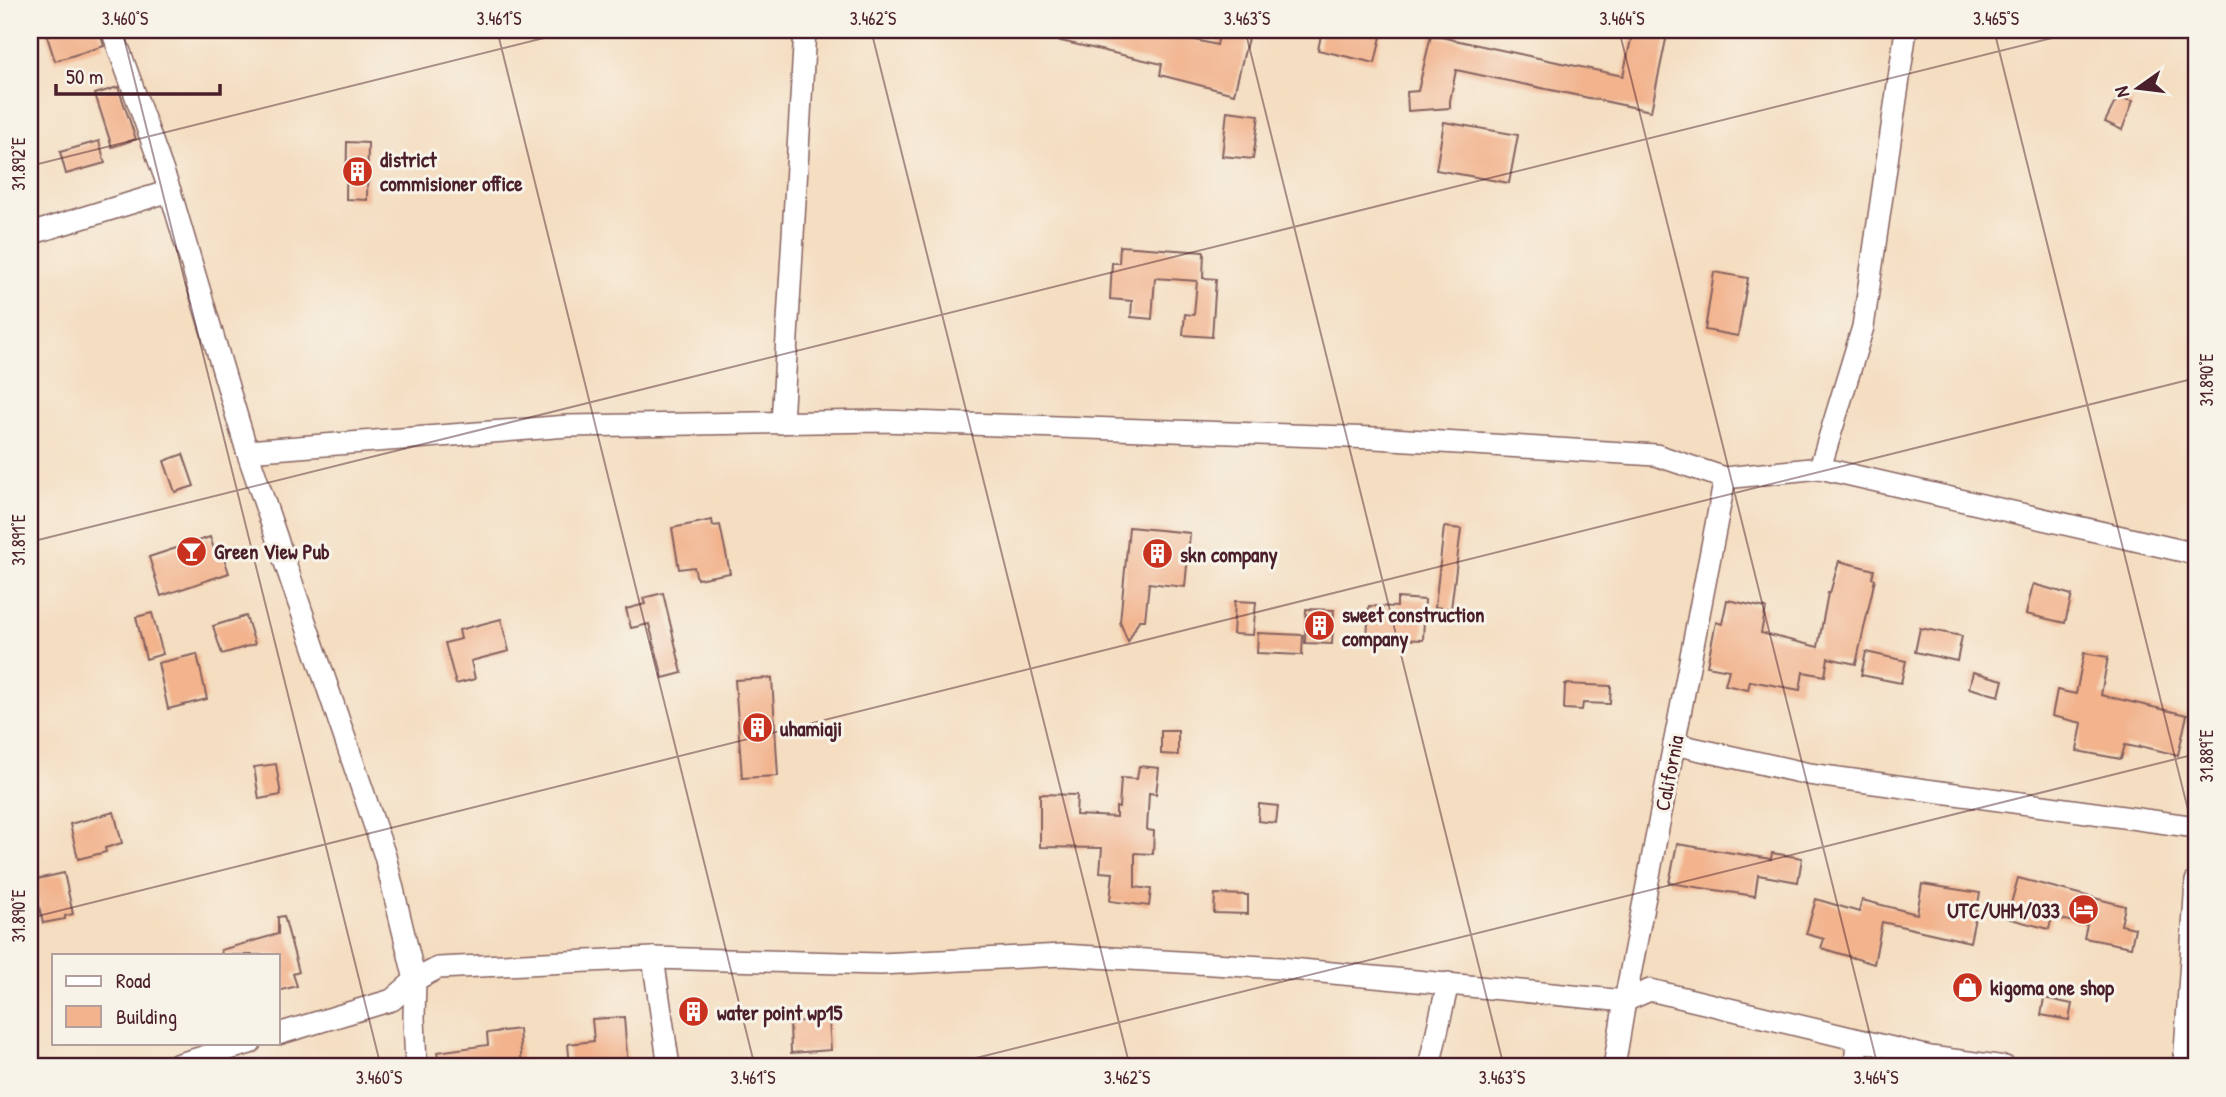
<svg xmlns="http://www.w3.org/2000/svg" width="2226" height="1097" viewBox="0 0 2226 1097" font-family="'Patrick Hand',sans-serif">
<rect width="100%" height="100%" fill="#f7f3e8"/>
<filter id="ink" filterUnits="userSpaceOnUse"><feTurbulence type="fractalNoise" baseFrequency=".0143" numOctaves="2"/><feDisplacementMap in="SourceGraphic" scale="14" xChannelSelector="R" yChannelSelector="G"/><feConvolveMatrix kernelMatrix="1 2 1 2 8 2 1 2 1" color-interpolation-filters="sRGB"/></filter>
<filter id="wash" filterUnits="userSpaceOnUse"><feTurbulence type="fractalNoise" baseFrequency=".00686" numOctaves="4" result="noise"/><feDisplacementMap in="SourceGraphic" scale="28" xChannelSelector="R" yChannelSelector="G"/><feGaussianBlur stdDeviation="1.57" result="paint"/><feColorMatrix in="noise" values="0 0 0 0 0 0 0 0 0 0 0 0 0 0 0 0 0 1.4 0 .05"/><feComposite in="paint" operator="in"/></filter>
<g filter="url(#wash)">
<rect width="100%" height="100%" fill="#f4ddc0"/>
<g id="blocks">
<!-- building -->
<g fill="#f2b38d">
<polygon points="45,30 99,30 104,46 55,61"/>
<polygon points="1043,30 1153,30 1217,45 1220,30 1250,30 1234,94 1160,75 1162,64 1043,37"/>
<polygon points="1322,30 1373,30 1382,32 1375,63 1318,50"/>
<polygon points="1633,30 1668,30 1651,111 1456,70 1450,101 1450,108 1408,111 1407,92 1418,91 1431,35 1623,76"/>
<polygon points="118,87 136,139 112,147 95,94"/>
<polygon points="2117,98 2133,101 2122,130 2105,122"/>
<polygon points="1227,111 1259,115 1253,159 1222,156"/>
<polygon points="1444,122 1518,135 1509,183 1436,170"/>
<polygon points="99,141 105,163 66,174 60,152"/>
<polygon points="347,142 368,143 367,200 346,199"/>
<polygon points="1120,246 1204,252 1203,278 1216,279 1212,337 1183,335 1185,314 1194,315 1197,281 1155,278 1152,319 1131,317 1132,301 1110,299 1112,263 1119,263"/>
<polygon points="1714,272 1748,278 1738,336 1705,330"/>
<polygon points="183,454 194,486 175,492 164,461"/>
<polygon points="712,520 713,526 720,525 730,573 697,579 694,567 679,569 672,528"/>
<polygon points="1129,527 1190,533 1185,587 1149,583 1145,620 1139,620 1128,642 1120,622"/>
<polygon points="1444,527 1461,529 1451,609 1435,607"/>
<polygon points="210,537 215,552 221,549 229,573 161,596 149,557"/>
<polygon points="1839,561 1874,570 1872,578 1875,579 1856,664 1828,658 1825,676 1803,672 1800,690 1750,681 1748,690 1725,685 1729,670 1707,666 1716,622 1722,624 1727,600 1766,608 1761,633 1818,647 1828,593 1830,593"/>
<polygon points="2033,584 2072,595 2065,623 2026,614"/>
<polygon points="663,593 682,673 663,678 649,624 631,628 626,609 645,604 643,598"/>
<polygon points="1397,598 1425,600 1423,640 1367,638 1369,606 1397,607"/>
<polygon points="1235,601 1256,602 1253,635 1233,634"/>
<polygon points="1306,609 1334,610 1332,644 1305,643"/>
<polygon points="152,613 163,654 146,659 136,617"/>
<polygon points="246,616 255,644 222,654 213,626"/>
<polygon points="501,619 509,651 471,661 475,679 456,684 445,643 461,639 459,630"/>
<polygon points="1920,628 1962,636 1957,661 1915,652"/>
<polygon points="1258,633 1303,635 1302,655 1257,653"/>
<polygon points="1866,652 1906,661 1901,683 1861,675"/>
<polygon points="2084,653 2108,657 2101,695 2187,715 2178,755 2140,746 2140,748 2125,745 2121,759 2077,751 2082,723 2052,716 2057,690 2076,694"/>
<polygon points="197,654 207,699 168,709 158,663"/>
<polygon points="1973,672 2003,680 1999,696 1969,688"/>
<polygon points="772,678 778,776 742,778 735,680"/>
<polygon points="1565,684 1611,686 1610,704 1583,703 1582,710 1564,709"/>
<polygon points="1161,731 1178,731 1178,755 1161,754"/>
<polygon points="276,764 281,795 259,799 254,767"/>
<polygon points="1139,766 1159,768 1156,794 1149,793 1147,830 1154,831 1153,854 1135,853 1135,887 1151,889 1149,906 1110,901 1113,873 1100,872 1102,848 1040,847 1040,794 1077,795 1076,815 1116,817 1116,807 1119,808 1121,778 1137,779"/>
<polygon points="1259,804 1278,806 1276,823 1258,821"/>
<polygon points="114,812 122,843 105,848 106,852 78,859 70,824"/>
<polygon points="1677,844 1771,859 1772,853 1802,858 1798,882 1758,875 1755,896 1669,883"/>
<polygon points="64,873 73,914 65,916 65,919 43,923 33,880"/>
<polygon points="2018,878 2125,906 2121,925 2135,928 2131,947 2084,938 2087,925 2052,917 2049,929 2007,918"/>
<polygon points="1922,884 1980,893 1970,942 1882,922 1874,964 1821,948 1824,939 1806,934 1816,899 1859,912 1862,900 1917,914"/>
<polygon points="1215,894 1248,895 1248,914 1214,913"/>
<polygon points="284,916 299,972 293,974 297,986 278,991 278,955 222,955 221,950 278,934 278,917"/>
<polygon points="2044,998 2072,1004 2069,1020 2041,1015"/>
<polygon points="624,1017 628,1067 570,1067 568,1044 594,1041 592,1019"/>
<polygon points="829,1019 831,1050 791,1053 790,1022"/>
<polygon points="519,1029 522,1067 439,1067 437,1052 488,1045 487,1033"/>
</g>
</g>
</g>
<g filter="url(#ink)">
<use href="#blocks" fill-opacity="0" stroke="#86625f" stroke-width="2"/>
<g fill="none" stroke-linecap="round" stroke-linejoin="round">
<defs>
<g id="minor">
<polyline points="112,30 170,191 247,451 385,856 415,980 414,1018 416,1067"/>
<polyline points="30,234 170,191"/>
<polyline points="782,423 805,30"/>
<polyline points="247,451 568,426 882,421 1375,438 1656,455 1725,478 1820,468 2196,554"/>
<polyline points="1820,468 1863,327 1906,30"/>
<polyline points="1674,744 1809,774 2196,827"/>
<polyline points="653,958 669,1067"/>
<polyline points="278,1034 392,1000 415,980 438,968 653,958 880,964 1062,955 1280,968 1625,1001 1650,990 1930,1057 2005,1067"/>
<polyline points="169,1067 250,1043"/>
<polyline points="1429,1067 1448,983"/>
<polyline points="1614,1067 1625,1001 1725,478"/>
<polyline points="1855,1067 1857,1040"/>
<polyline points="2184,1067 2196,881"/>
</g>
</defs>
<!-- minor casing -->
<use href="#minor" stroke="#86625f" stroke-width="24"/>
<!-- minor -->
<use href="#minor" stroke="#fff" stroke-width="21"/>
</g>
</g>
<!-- ticks -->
<path fill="none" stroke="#4a1f2b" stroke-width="2" stroke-opacity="0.45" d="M122,30L381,1067M497,30L755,1067M871,30L1130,1067M1245,30L1504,1067M1619,30L1878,1067M1994,30L2196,842M30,166L576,30M30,542L2084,30M30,918L2196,378M940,1067L2196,754"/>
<!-- icons -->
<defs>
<symbol id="building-disc" viewBox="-11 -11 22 22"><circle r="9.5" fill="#c8321e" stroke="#f7f3e8"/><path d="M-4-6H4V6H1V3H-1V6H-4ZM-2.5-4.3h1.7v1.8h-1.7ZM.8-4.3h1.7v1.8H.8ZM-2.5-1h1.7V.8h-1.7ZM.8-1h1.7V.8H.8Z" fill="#fff"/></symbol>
<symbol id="bar-disc" viewBox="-11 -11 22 22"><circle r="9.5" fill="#c8321e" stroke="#f7f3e8"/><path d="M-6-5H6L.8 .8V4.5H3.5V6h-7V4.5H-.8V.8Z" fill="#fff"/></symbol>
<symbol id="hotel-disc" viewBox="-11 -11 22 22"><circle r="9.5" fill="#c8321e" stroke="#f7f3e8"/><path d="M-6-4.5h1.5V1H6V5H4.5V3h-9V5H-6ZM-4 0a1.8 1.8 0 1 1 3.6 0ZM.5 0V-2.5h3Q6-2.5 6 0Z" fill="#fff"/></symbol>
<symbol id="shop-disc" viewBox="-11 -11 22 22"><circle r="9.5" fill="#c8321e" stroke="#f7f3e8"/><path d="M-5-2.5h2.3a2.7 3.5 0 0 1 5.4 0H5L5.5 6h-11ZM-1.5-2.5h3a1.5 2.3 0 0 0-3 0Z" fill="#fff"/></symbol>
</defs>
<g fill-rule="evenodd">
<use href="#building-disc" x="340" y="154" width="35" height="35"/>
<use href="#bar-disc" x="174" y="534" width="35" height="35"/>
<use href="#building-disc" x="1140" y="536" width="35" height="35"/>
<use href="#building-disc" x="1302" y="608" width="35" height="35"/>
<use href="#building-disc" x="740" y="710" width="35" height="35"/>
<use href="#hotel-disc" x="2066" y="892" width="35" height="35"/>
<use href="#shop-disc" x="1950" y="970" width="35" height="35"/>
<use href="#building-disc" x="676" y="994" width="35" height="35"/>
</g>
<g text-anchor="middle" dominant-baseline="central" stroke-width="6" stroke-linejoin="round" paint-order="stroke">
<!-- poi labels -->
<g font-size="21" font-weight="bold" fill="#4a1f2b" stroke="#f7f3e8" text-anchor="start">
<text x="380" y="159">district<tspan x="380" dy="24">commisioner office</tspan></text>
<text x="214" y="551">Green View Pub</text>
<text x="1180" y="554">skn company</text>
<text x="1342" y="614">sweet construction<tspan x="1342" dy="24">company</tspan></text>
<text x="780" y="728">uhamiaji</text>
<text x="2060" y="910" text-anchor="end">UTC/UHM/033</text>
<text x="1990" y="987">kigoma one shop</text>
<text x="717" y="1012">water point wp15</text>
</g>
<!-- street labels -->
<g font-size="21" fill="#4a1f2b" stroke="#f7f3e8">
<text transform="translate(1669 773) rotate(-79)">California</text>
</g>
</g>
<!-- margin -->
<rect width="2226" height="1097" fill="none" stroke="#f7f3e8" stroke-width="77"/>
<!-- legend -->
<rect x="52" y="954" width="228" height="91" fill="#f7f3e8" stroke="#b29e9c" stroke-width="2"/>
<rect x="66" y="976" width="35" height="10" fill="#ffffff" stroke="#b29e9c" stroke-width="2"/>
<text x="116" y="988" font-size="21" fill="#4a1f2b">Road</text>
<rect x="66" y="1006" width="35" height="21" fill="#f2b38d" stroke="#b29e9c" stroke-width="2"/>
<text x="116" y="1024" font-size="21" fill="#4a1f2b">Building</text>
<!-- north arrow -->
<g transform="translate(2138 88) rotate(256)" stroke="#f7f3e8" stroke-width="5" paint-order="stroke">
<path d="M0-5L12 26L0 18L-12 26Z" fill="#4a1f2b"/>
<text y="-10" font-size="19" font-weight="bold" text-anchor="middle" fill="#4a1f2b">N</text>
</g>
<!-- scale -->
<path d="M56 84v10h164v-10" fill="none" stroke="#4a1f2b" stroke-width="3.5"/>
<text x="66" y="84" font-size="21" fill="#4a1f2b" stroke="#f7f3e8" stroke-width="5" paint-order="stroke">50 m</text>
<rect x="38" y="38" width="2150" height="1020" fill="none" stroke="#4a1f2b" stroke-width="2.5"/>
<g font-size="18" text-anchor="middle" fill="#4a1f2b">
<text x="125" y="25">3.460°S</text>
<text x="499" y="25">3.461°S</text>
<text x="873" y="25">3.462°S</text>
<text x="1247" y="25">3.463°S</text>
<text x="1622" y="25">3.464°S</text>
<text x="1996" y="25">3.465°S</text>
<text transform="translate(19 164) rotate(-90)" y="6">31.892°E</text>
<text transform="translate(2207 380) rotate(-90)" y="6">31.890°E</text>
<text transform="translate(19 540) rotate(-90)" y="6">31.891°E</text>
<text transform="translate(2207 756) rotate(-90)" y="6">31.889°E</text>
<text transform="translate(19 916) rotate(-90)" y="6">31.890°E</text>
<text x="379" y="1084">3.460°S</text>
<text x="753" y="1084">3.461°S</text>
<text x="1127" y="1084">3.462°S</text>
<text x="1502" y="1084">3.463°S</text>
<text x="1876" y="1084">3.464°S</text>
</g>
</svg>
